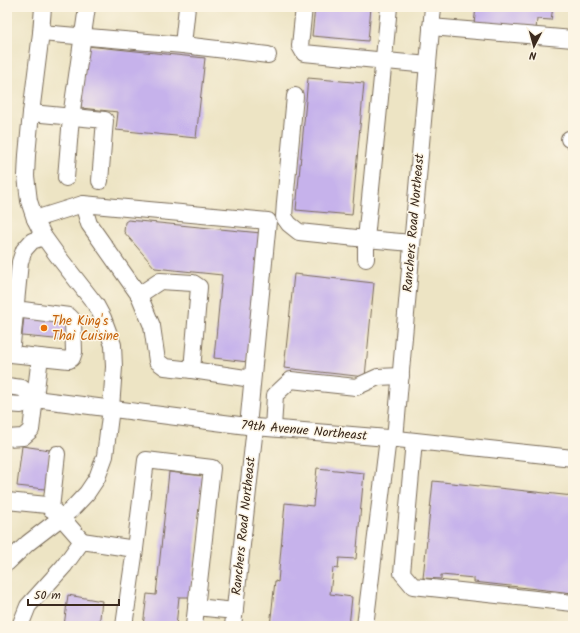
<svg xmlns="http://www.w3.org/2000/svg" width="580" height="633" viewBox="0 0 580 633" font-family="Kalam,sans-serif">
<rect width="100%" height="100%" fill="#fcf5e5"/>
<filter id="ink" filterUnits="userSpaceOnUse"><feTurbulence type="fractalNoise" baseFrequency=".025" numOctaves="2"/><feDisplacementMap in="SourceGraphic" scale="8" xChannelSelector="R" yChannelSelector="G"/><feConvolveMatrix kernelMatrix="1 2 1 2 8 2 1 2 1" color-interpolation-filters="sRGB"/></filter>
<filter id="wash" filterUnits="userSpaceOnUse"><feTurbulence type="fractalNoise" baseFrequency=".012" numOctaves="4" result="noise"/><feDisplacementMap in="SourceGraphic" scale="16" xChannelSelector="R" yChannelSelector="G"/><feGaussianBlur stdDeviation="0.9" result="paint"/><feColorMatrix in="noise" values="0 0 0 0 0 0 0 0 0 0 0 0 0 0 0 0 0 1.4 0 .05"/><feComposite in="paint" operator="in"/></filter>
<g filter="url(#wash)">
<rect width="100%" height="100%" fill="#ede4c4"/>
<g id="blocks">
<!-- building -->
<g fill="#c6b2eb">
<polygon points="315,7 371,7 368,41 312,36"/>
<polygon points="476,7 553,7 551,20 537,19 536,30 474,24"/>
<polygon points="87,46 205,58 196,138 116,130 118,112 81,108"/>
<polygon points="308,78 364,83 352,215 296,210"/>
<polygon points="128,220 261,233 248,362 214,358 222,275 155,268 124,232 125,222"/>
<polygon points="294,274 374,283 365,377 284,368"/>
<polygon points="24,316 67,321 65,340 22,336"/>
<polygon points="22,446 50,450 45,489 17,486"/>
<polygon points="317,468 364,473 356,559 339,558 338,569 333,568 330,594 352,597 349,626 270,626 275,581 278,582 285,503 313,506"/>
<polygon points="169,472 203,476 190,597 179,597 176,626 143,626 147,594 156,595"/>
<polygon points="433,481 573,496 573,593 474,582 474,578 441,575 441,579 423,578"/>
<polygon points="68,595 102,601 99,626 64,626"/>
</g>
</g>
</g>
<g filter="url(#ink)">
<use href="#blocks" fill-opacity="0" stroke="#796b58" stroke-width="1"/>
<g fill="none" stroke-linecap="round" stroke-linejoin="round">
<defs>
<g id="minor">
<polyline points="304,7 300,46 304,53 428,65"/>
<polyline points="431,27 573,39"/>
<polyline points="41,33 183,45 187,7"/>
<polyline points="183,45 268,55"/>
<polyline points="295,96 285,202 284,217 289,224 299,232 366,239 412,243"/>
<polyline points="31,113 105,120 100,181"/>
<polyline points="569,139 573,140"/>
<polyline points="66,178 71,117 87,7"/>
<polyline points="83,204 89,224 139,295 152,326 157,361 165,367 192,370 252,379"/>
<polyline points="35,219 83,204 268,221 248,426"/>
<polyline points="366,259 366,239 389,7"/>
<polyline points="139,295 160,281 193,283 199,287 192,370"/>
<polyline points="15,309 69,316 73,320 74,352 72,358 69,360 11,354 20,262 24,250 32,241 44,237"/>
<polyline points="7,386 22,388 35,399 255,427 388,438 573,458"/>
<polyline points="7,404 21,405 35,399"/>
<polyline points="273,428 275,395 291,380 356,387 378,377 401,376"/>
<polyline points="7,438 23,437 31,430 40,357"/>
<polyline points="395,439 433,7"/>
<polyline points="414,441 402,573 413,586 573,603"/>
<polyline points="7,501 47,505 61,517 82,541 64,566 28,606 20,626"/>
<polyline points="51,509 57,454"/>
<polyline points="82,541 135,549 124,626"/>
<polyline points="135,549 146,460 212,468 194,626"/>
<polyline points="7,563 28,543 71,510 87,493 97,478 105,456 111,408 114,367 113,345 103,318 96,305 57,255 44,237 35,219 29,201 26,176 27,155 31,113 41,33 43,7"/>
<polyline points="196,607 235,611"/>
<polyline points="233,626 255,427"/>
<polyline points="365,626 388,438"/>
</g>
</defs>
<!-- minor casing -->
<use href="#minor" stroke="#796b58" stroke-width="18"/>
<!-- minor -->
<use href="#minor" stroke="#fff" stroke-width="16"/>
</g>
</g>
<!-- markers -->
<circle fill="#e8710a" stroke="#fcf5e5" stroke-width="1.5" cx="44" cy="328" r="4"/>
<g text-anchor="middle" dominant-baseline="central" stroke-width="3" stroke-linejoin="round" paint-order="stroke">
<!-- street labels -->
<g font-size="13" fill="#3b2a1e" stroke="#fcf5e5">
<text transform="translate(414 223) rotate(-85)">Ranchers Road Northeast</text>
<text transform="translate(304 431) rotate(5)">79th Avenue Northeast</text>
<text transform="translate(244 526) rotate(-84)">Ranchers Road Northeast</text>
</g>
<!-- food labels -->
<g font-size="13" fill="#c56008" stroke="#fcf5e5" text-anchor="start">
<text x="52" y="321">The King's<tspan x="52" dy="15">Thai Cuisine</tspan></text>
</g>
</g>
<!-- margin -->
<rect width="580" height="633" fill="none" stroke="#fcf5e5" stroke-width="24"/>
<!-- north arrow -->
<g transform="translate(534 46) rotate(186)" stroke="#fcf5e5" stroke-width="3" paint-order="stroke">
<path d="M0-3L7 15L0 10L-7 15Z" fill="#3b2a1e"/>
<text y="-6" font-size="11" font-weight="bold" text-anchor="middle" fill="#3b2a1e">N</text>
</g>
<!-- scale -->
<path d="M28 599v6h91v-6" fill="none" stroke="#3b2a1e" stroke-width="2"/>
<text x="34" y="599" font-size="12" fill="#3b2a1e" stroke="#fcf5e5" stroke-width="3" paint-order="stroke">50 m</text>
</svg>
